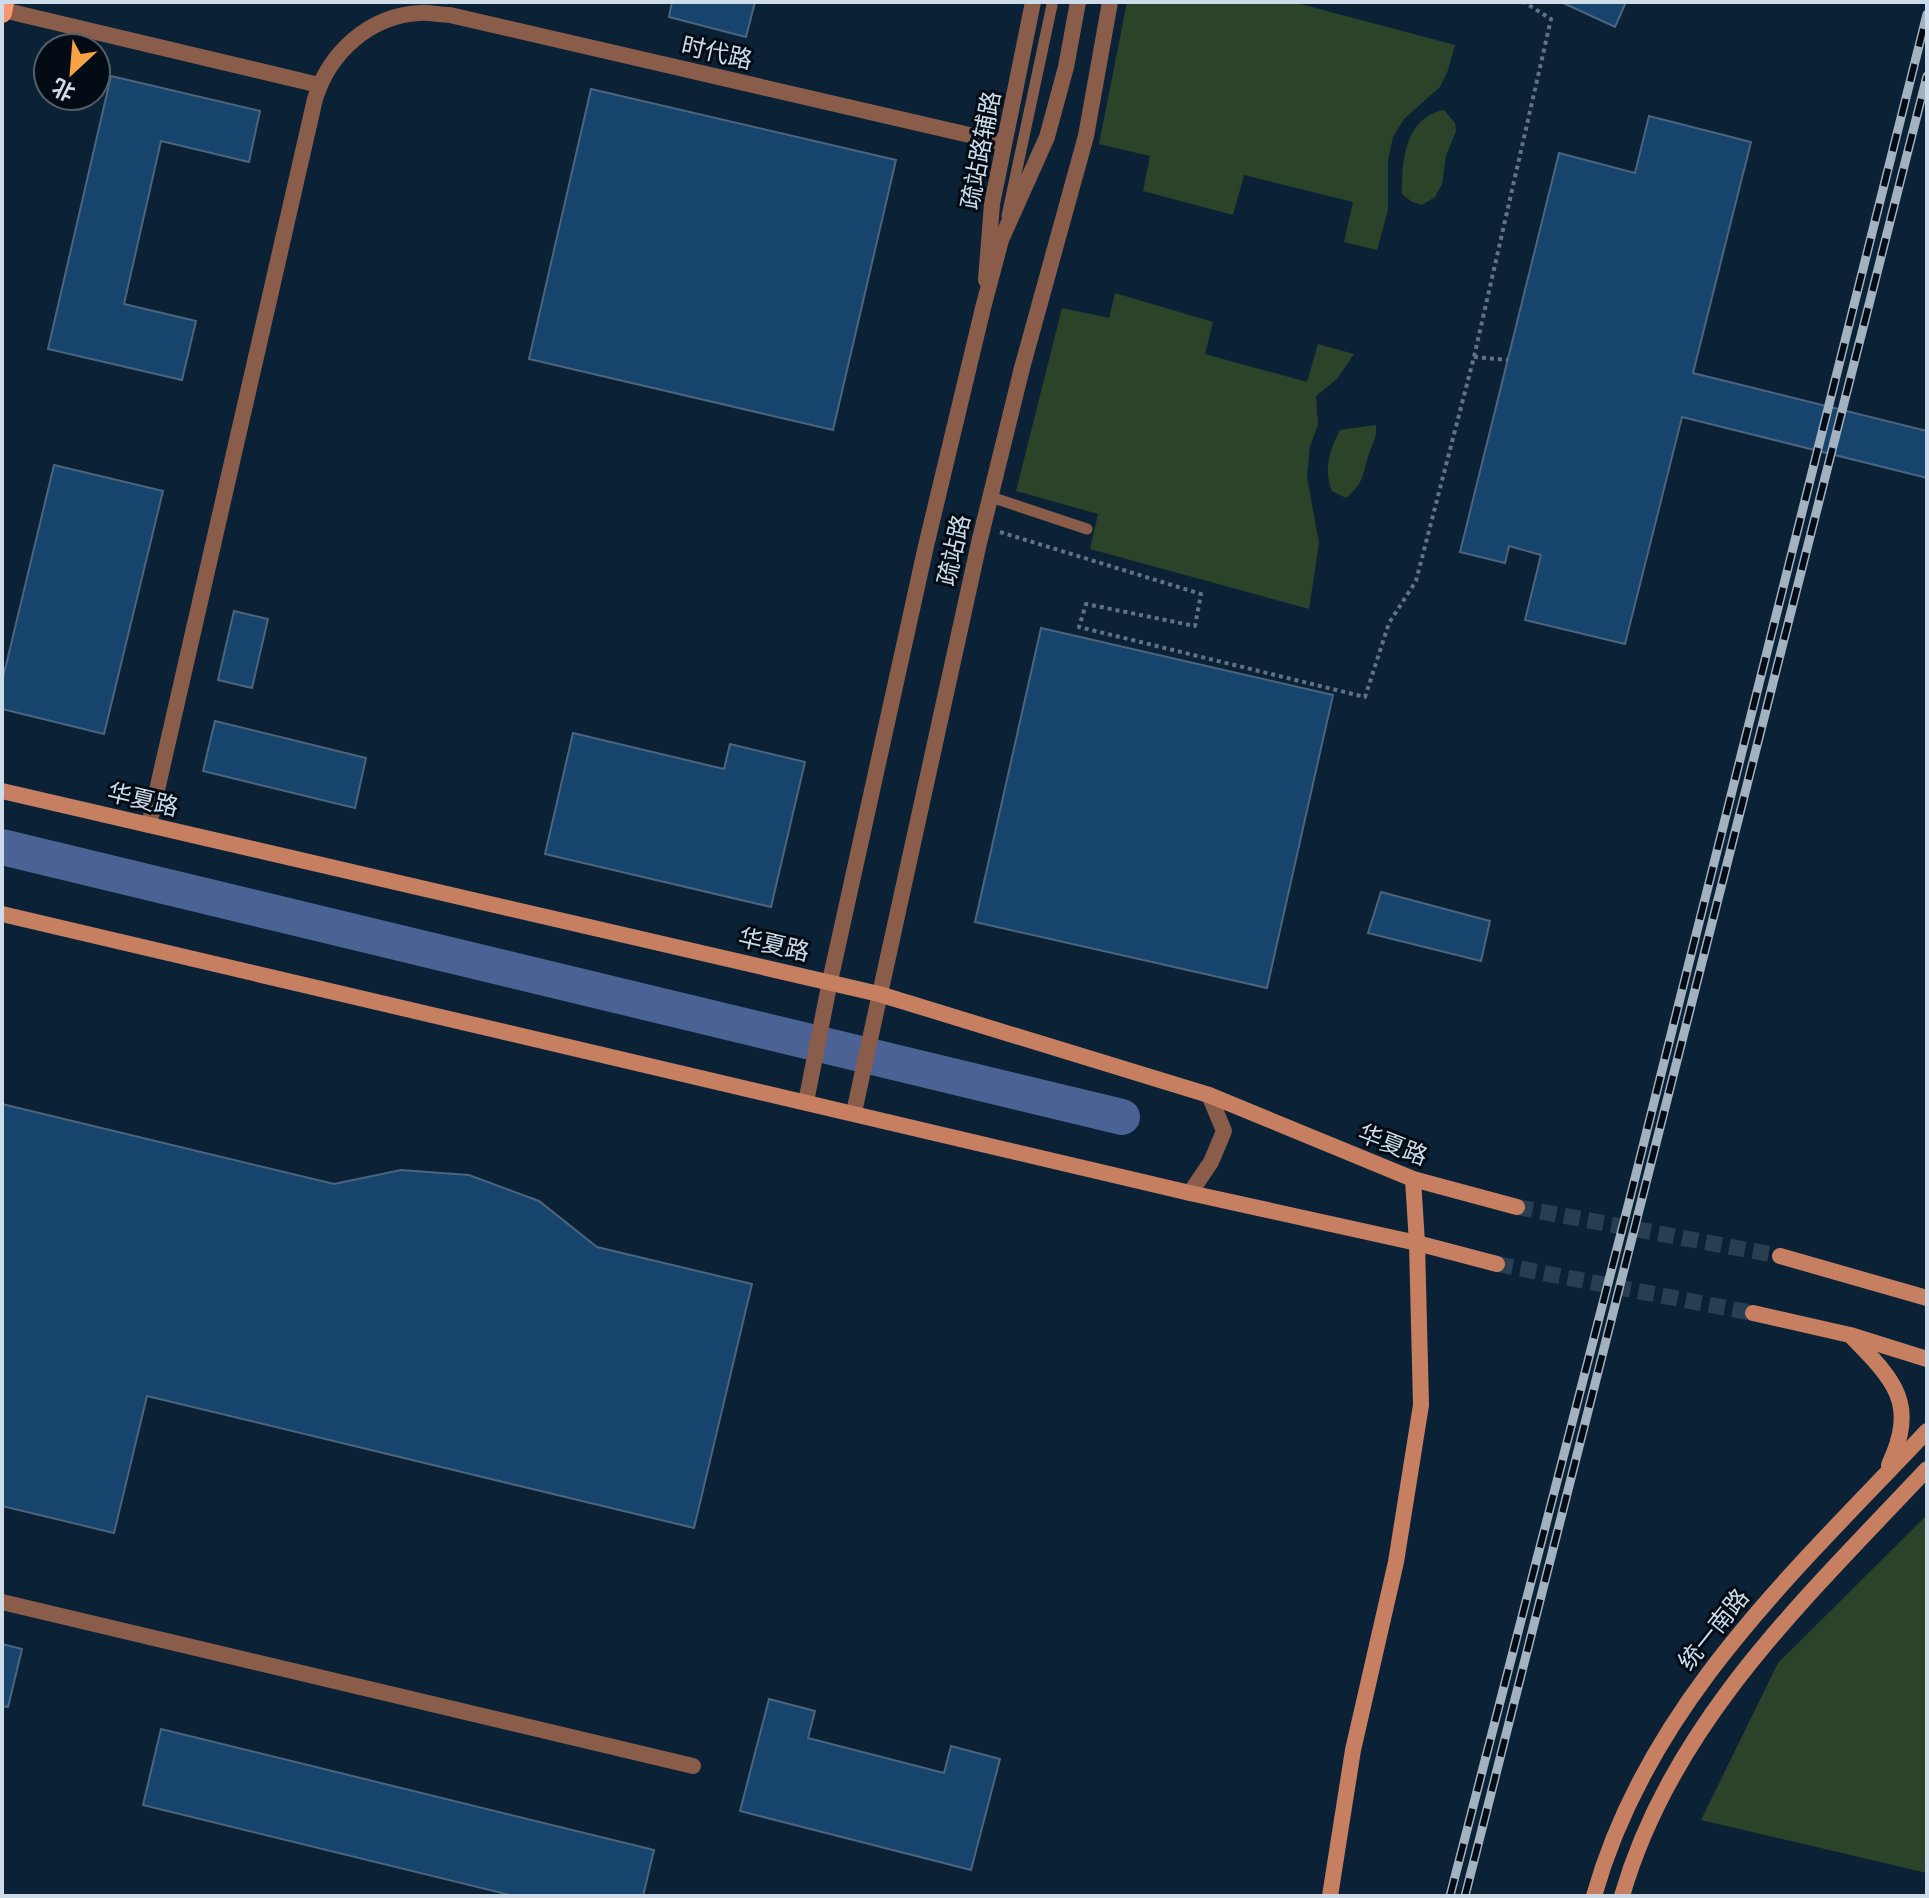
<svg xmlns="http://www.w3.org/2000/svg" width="1929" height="1898" viewBox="0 0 1929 1898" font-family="'IBM Plex Sans','Noto Sans SC',sans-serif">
<rect width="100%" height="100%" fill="#0b2236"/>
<!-- green -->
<g fill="#2b4328">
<polygon points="1127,2 1293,2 1455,45 1448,70 1440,87 1404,119 1393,137 1388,160 1388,210 1377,250 1344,242 1353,202 1244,175 1233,215 1143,191 1150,156 1099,144"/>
<path d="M1444,110L1455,123L1456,131L1446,156L1442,184L1435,197L1422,205L1412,202L1402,194C1402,162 1404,118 1444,110Z"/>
<polygon points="1115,293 1213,322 1205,354 1307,382 1318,344 1354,354 1337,379 1316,396 1318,425 1310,446 1307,477 1319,543 1309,609 1090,549 1098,514 1016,491 1062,308 1109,318"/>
<path d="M1376,425C1377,437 1374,440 1370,451C1362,472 1366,482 1346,498L1332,491C1323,469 1330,449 1340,430Z"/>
<polygon points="1927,1515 1927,1873 1701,1820 1778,1663"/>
</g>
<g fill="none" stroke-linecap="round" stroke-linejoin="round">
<!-- river -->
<polyline stroke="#4a6394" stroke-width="36" points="2,847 1122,1117"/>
</g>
<!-- building -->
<g fill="#17446d" stroke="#4c647d" stroke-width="2">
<polygon points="672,2 755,2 746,37 669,17"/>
<polygon points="1561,2 1626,2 1615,27"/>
<polygon points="111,76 260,111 249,162 161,141 124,304 196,321 182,380 48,349"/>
<polygon points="591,89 896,160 833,430 529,359"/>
<polygon points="1649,116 1751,142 1693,373 1927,431 1927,478 1682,417 1625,644 1525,620 1541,555 1509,546 1505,563 1460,552 1559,153 1635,173"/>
<polygon points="54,465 163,491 104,734 2,709 2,682"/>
<polygon points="234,611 268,619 252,688 218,680"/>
<polygon points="1041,628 1333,695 1267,988 975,922"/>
<polygon points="215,721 366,758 355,808 203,771"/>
<polygon points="573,733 724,769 730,744 805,762 771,907 545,854"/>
<polygon points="1381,892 1490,921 1481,961 1368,933"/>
<polygon points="2,1104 334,1184 401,1170 469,1175 539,1201 597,1247 752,1284 694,1528 147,1396 114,1533 2,1506"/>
<polygon points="2,1644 22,1649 8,1707 2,1706"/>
<polygon points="769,1699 815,1711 808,1738 944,1773 951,1746 1000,1759 971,1870 740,1811"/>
<polygon points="161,1729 654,1850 643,1896 514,1896 143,1805"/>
</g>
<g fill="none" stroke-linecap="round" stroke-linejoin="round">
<!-- secondary-tunnel -->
<g stroke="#283e51" stroke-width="16" stroke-dasharray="16 8" stroke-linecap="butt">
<polyline points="1517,1207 1780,1256"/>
<polyline points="1497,1264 1753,1313"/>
</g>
<!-- path -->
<g stroke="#607384" stroke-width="4" stroke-dasharray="4 4" stroke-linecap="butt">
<polyline points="1474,357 1508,360"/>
<polyline points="1000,532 1201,594 1195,626 1086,604 1079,627 1365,697 1389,623 1416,581 1474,357 1551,19 1524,2"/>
</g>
<!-- service -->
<g stroke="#8a5d4b" stroke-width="11">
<polyline points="1007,216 1052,5"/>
<polyline points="991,497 1087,529"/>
</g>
<!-- minor -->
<g stroke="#8a5d4b" stroke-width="16">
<polyline points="3,10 319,85"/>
<polyline points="986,280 992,204 1033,2"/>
<path d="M149,825L315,99C329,53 369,16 419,13C429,12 440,15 450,15L1004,143"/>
<polyline points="1190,1193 1211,1162 1224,1131 1209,1095"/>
<polyline points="2,1602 693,1766"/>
</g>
<!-- tertiary -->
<g stroke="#8a5d4b" stroke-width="16">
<polyline points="806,1102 830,981 926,546 983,308 1001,240 1047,137 1066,67 1078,2"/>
<polyline points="854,1112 979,543 1022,368 1086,136 1110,2"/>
</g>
<!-- secondary -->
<g stroke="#c77f62" stroke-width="16">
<polyline points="2,791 879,994 1209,1095 1413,1179 1517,1207"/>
<polyline points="2,914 1190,1193 1417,1243 1497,1264"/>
<polyline points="1780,1256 1927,1298"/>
<polyline points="1753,1313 1850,1335 1927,1359"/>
<path d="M1851,1336C1894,1380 1918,1403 1889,1465"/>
<polyline points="1330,1896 1353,1750 1396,1562 1421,1405 1417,1243 1413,1179"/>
<path d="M1594,1896C1648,1704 1795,1571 1927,1431"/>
<path d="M1622,1896C1672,1722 1807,1597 1927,1469"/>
</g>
<!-- primary -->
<polyline stroke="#f69973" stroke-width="20" points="2,13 4,2"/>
<defs>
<g id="rail">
<polyline points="1450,1896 1629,1202 1927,14"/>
<polyline points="1465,1896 1927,76"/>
</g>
</defs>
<!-- rail casing -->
<use href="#rail" stroke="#a3b2c1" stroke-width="9"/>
<!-- rail -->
<use href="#rail" stroke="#030b14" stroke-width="6" stroke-dasharray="18" stroke-linecap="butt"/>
</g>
<g text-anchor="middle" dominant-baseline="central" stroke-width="6" stroke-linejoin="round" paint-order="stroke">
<!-- street labels -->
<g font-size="24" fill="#cedbe9" stroke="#030b14">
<text transform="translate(717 52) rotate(13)">时代路</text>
<text transform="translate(980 150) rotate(-79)">疏站路辅路</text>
<text transform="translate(953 550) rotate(-77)">疏站路</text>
<text transform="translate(143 799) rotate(13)">华夏路</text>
<text transform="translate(774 944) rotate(13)">华夏路</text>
<text transform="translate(1393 1144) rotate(21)">华夏路</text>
<text transform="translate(1713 1629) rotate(-51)">统一南路</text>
</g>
</g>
<!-- border -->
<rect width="1929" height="1898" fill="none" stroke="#cedbe9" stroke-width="8"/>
<!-- north arrow -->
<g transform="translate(72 72) rotate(206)"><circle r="38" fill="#030b14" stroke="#545e69" stroke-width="2"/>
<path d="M0-6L14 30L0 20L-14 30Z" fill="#f6a247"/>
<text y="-12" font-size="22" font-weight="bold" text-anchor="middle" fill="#cedbe9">北</text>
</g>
</svg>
